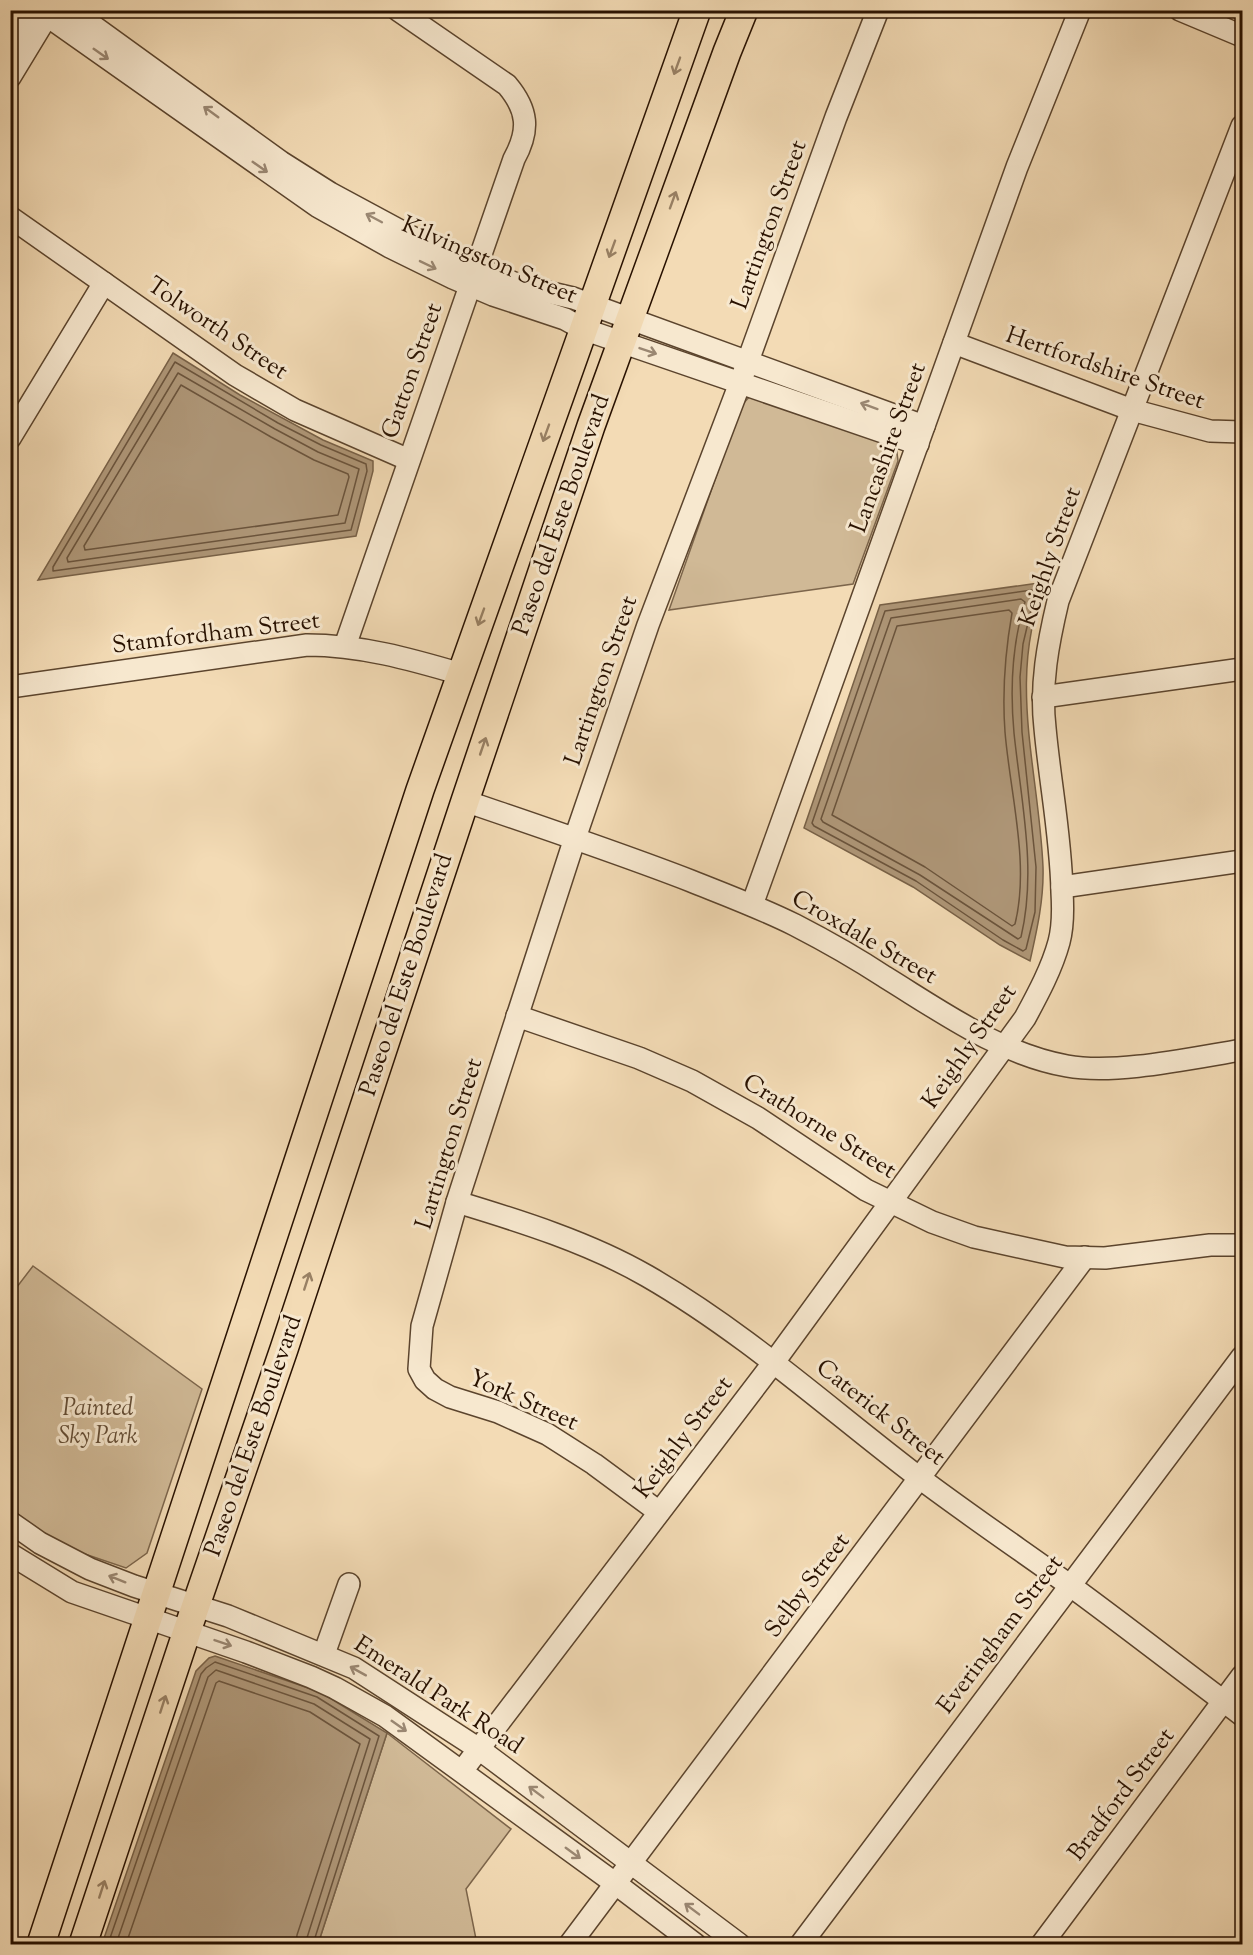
<svg xmlns="http://www.w3.org/2000/svg" width="1253" height="1955" viewBox="0 0 1253 1955" font-family="'Sorts Mill Goudy',serif">
<rect width="100%" height="100%" fill="#f3dbb5"/>
<filter id="stains"><feTurbulence type="fractalNoise" baseFrequency=".00333" numOctaves="4"/><feColorMatrix values="0 0 0 0 .2 0 0 0 0 .09 0 0 0 0 .02 0 0 0 .5 -.17"/></filter>
<radialGradient id="worn" r=".72"><stop offset=".6" stop-color="#630" stop-opacity="0"/><stop offset="1" stop-color="#630" stop-opacity=".3"/></radialGradient>
<!-- green -->
<g fill="#d0b996" stroke="#7c654b" stroke-width="1.5">
<polygon points="751,395 896,445 898,461 853,584 669,610 741,406"/>
<polygon points="33,1266 202,1389 147,1553 126,1568 70,1549 44,1534 11,1509 10,1296"/>
<polygon points="387,1733 511,1829 466,1889 477,1944 318,1944"/>
</g>
<!-- water -->
<g fill="#ae9677" stroke="#786147" stroke-width="1.5">
<polygon points="173,353 240,395 323,440 373,461 373,471 356,536 38,580"/>
<path d="M1046,582C1006,677 1039,770 1043,867C1044,899 1037,930 1030,961L1000,945L913,887L804,828L880,605Z"/>
<polygon points="215,1656 320,1692 387,1733 318,1944 102,1944 196,1671 209,1658"/>
</g>
<g fill="none" stroke-linecap="round" stroke-linejoin="round">
<!-- shore -->
<g stroke="#6b543c" stroke-width="1.5">
<polygon points="175,362 278,423 321,445 366,464 367,471 351,530 53,571 53,567"/>
<polygon points="178,373 275,429 318,452 359,469 345,523 68,562 67,558"/>
<polygon points="181,385 271,437 314,460 348,474 349,477 338,515 85,550 84,546"/>
<polygon points="1032,590 1035,593 1023,644 1020,677 1022,732 1036,867 1035,912 1026,949 1023,951 1003,940 916,881 814,826 812,823 885,611"/>
<path d="M1021,599L1025,602C1012,644 1010,690 1014,733C1021,801 1037,870 1021,937L1018,939L920,875L823,822L821,819L891,618Z"/>
<path d="M1009,610L1012,613C1005,653 1002,691 1005,732C1010,793 1030,864 1015,924L1012,926L925,867L832,815L897,626Z"/>
<polyline points="108,1944 201,1674 206,1668 215,1662 317,1697 379,1736 313,1944"/>
<polyline points="116,1944 208,1677 216,1670 314,1704 370,1739 305,1944"/>
<polyline points="126,1944 216,1683 219,1681 310,1712 360,1744 297,1935 296,1944"/>
</g>
<defs>
<g id="minor">
<polyline points="71,10 281,162 330,193 434,249 521,286 573,298 924,426"/>
<polyline points="1180,10 1242,36"/>
<polyline points="53,20 317,206 390,247 453,278 493,295 565,319 583,329 918,444"/>
<polyline points="10,43 30,10"/>
<polyline points="10,77 44,21"/>
<polyline points="10,217 235,375 295,410 409,460"/>
<polyline points="954,343 1132,410 1210,431 1242,432"/>
<polyline points="10,438 104,283"/>
<path d="M345,646L514,159C530,130 528,110 507,85L398,10"/>
<path d="M10,687L307,645C360,645 410,659 461,674"/>
<polyline points="1043,697 1242,669"/>
<path d="M465,801C541,827 616,852 691,881C726,895 761,908 795,925C826,941 856,958 885,977C942,1012 1000,1054 1067,1066C1116,1075 1192,1058 1242,1050"/>
<polyline points="1062,887 1242,861"/>
<polyline points="752,905 1017,167 1080,10"/>
<polyline points="517,1016 639,1058 692,1081 758,1118 866,1190 932,1222 974,1237 1065,1257 1105,1258 1210,1245 1242,1245"/>
<path d="M457,1202C520,1221 590,1243 647,1276C746,1333 830,1410 921,1479C969,1515 1019,1549 1068,1584C1127,1627 1184,1672 1242,1715"/>
<polyline points="659,1512 594,1464 547,1434 498,1412 450,1397 435,1389 425,1380 419,1369 422,1326 457,1202 575,838 648,625 740,383 836,117 878,10"/>
<polyline points="10,1522 40,1543 90,1569 134,1586 228,1616 354,1668 479,1749 739,1944"/>
<polyline points="10,1554 72,1592 246,1652 311,1677 335,1688 385,1716 616,1884 695,1944"/>
<polyline points="324,1654 349,1584"/>
<path d="M462,1771L774,1362L1025,1018C1038,994 1052,968 1059,942C1063,927 1063,908 1062,892C1061,837 1050,783 1045,728C1040,685 1048,643 1058,601L1242,126"/>
<polyline points="570,1944 1085,1257"/>
<polyline points="801,1944 1242,1357"/>
<polyline points="1042,1944 1242,1676"/>
</g>
<g id="major">
<polyline points="41,1944 420,790 697,10"/>
<polyline points="83,1944 187,1631 284,1349 465,801 591,426 727,52 744,10"/>
</g>
</defs>
<!-- minor casing -->
<use href="#minor" stroke="#5b442d" stroke-width="24"/>
<!-- major casing -->
<use href="#major" stroke="#281100" stroke-width="30"/>
<!-- minor -->
<use href="#minor" stroke="#f7e8cf" stroke-width="21"/>
<!-- major -->
<use href="#major" stroke="#f3dbb5" stroke-width="27"/>
</g>
<!-- one-way arrows -->
<defs><path id="oneway-shaft" d="M-6 0H5M1.5-3L5.5 0L1.5 3" fill="none" stroke-width="1.6" stroke-linecap="round" stroke-linejoin="round" transform="scale(1.5)"/></defs>
<g stroke="#9a8772">
<use href="#oneway-shaft" transform="translate(101 54) rotate(35)"/>
<use href="#oneway-shaft" transform="translate(211 112) rotate(-144)"/>
<use href="#oneway-shaft" transform="translate(260 167) rotate(35)"/>
<use href="#oneway-shaft" transform="translate(374 218) rotate(-152)"/>
<use href="#oneway-shaft" transform="translate(428 265) rotate(26)"/>
<use href="#oneway-shaft" transform="translate(648 351) rotate(19)"/>
<use href="#oneway-shaft" transform="translate(869 406) rotate(-160)"/>
<use href="#oneway-shaft" transform="translate(117 1579) rotate(-158)"/>
<use href="#oneway-shaft" transform="translate(223 1643) rotate(19)"/>
<use href="#oneway-shaft" transform="translate(358 1671) rotate(-151)"/>
<use href="#oneway-shaft" transform="translate(399 1726) rotate(35)"/>
<use href="#oneway-shaft" transform="translate(536 1792) rotate(-143)"/>
<use href="#oneway-shaft" transform="translate(573 1853) rotate(36)"/>
<use href="#oneway-shaft" transform="translate(692 1909) rotate(-143)"/>
</g>
<g stroke="#988064">
<use href="#oneway-shaft" transform="translate(677 66) rotate(110)"/>
<use href="#oneway-shaft" transform="translate(673 200) rotate(-70)"/>
<use href="#oneway-shaft" transform="translate(612 249) rotate(110)"/>
<use href="#oneway-shaft" transform="translate(546 433) rotate(110)"/>
<use href="#oneway-shaft" transform="translate(481 617) rotate(110)"/>
<use href="#oneway-shaft" transform="translate(483 746) rotate(-71)"/>
<use href="#oneway-shaft" transform="translate(307 1281) rotate(-72)"/>
<use href="#oneway-shaft" transform="translate(163 1704) rotate(-72)"/>
<use href="#oneway-shaft" transform="translate(102 1889) rotate(-72)"/>
</g>
<g text-anchor="middle" dominant-baseline="central" stroke-width="6" stroke-linejoin="round" paint-order="stroke">
<!-- street labels -->
<g font-size="24" fill="#281100" stroke="#f7e8cf">
<text transform="translate(770 225) rotate(-70)">Lartington Street</text>
<text transform="translate(489 261) rotate(23)">Kilvingston Street</text>
<text transform="translate(217 329) rotate(34)">Tolworth Street</text>
<text transform="translate(1105 369) rotate(19)">Hertfordshire Street</text>
<text transform="translate(413 371) rotate(-71)">Gatton Street</text>
<text transform="translate(889 448) rotate(-70)">Lancashire Street</text>
<text transform="translate(562 515) rotate(-71)">Paseo del Este Boulevard</text>
<text transform="translate(1051 557) rotate(-71)">Keighly Street</text>
<text transform="translate(216 634) rotate(-7)">Stamfordham Street</text>
<text transform="translate(602 681) rotate(-71)">Lartington Street</text>
<text transform="translate(864 938) rotate(30)">Croxdale Street</text>
<text transform="translate(407 975) rotate(-72)">Paseo del Este Boulevard</text>
<text transform="translate(970 1047) rotate(-55)">Keighly Street</text>
<text transform="translate(819 1127) rotate(32)">Crathorne Street</text>
<text transform="translate(450 1144) rotate(-73)">Lartington Street</text>
<text transform="translate(523 1401) rotate(24)">York Street</text>
<text transform="translate(880 1413) rotate(38)">Caterick Street</text>
<text transform="translate(254 1436) rotate(-71)">Paseo del Este Boulevard</text>
<text transform="translate(684 1438) rotate(-53)">Keighly Street</text>
<text transform="translate(808 1586) rotate(-53)">Selby Street</text>
<text transform="translate(1001 1635) rotate(-53)">Everingham Street</text>
<text transform="translate(438 1696) rotate(33)">Emerald Park Road</text>
<text transform="translate(1122 1795) rotate(-53)">Bradford Street</text>
</g>
<!-- park labels -->
<g font-size="24" font-style="italic" fill="#634c34" stroke="#f7e8cf">
<text x="98" y="1409">Painted<tspan x="98" dy="28">Sky Park</tspan></text>
</g>
</g>
<!-- margin -->
<rect width="1253" height="1955" fill="none" stroke="#f3dbb5" stroke-width="36"/>
<rect x="12" y="12" width="1229" height="1931" fill="none" stroke="#281100" stroke-width="3"/>
<rect x="18" y="18" width="1217" height="1919" fill="none" stroke="#281100" stroke-width="1.5"/>
<rect width="100%" height="100%" filter="url(#stains)"/>
<rect width="100%" height="100%" fill="url(#worn)"/>
</svg>
